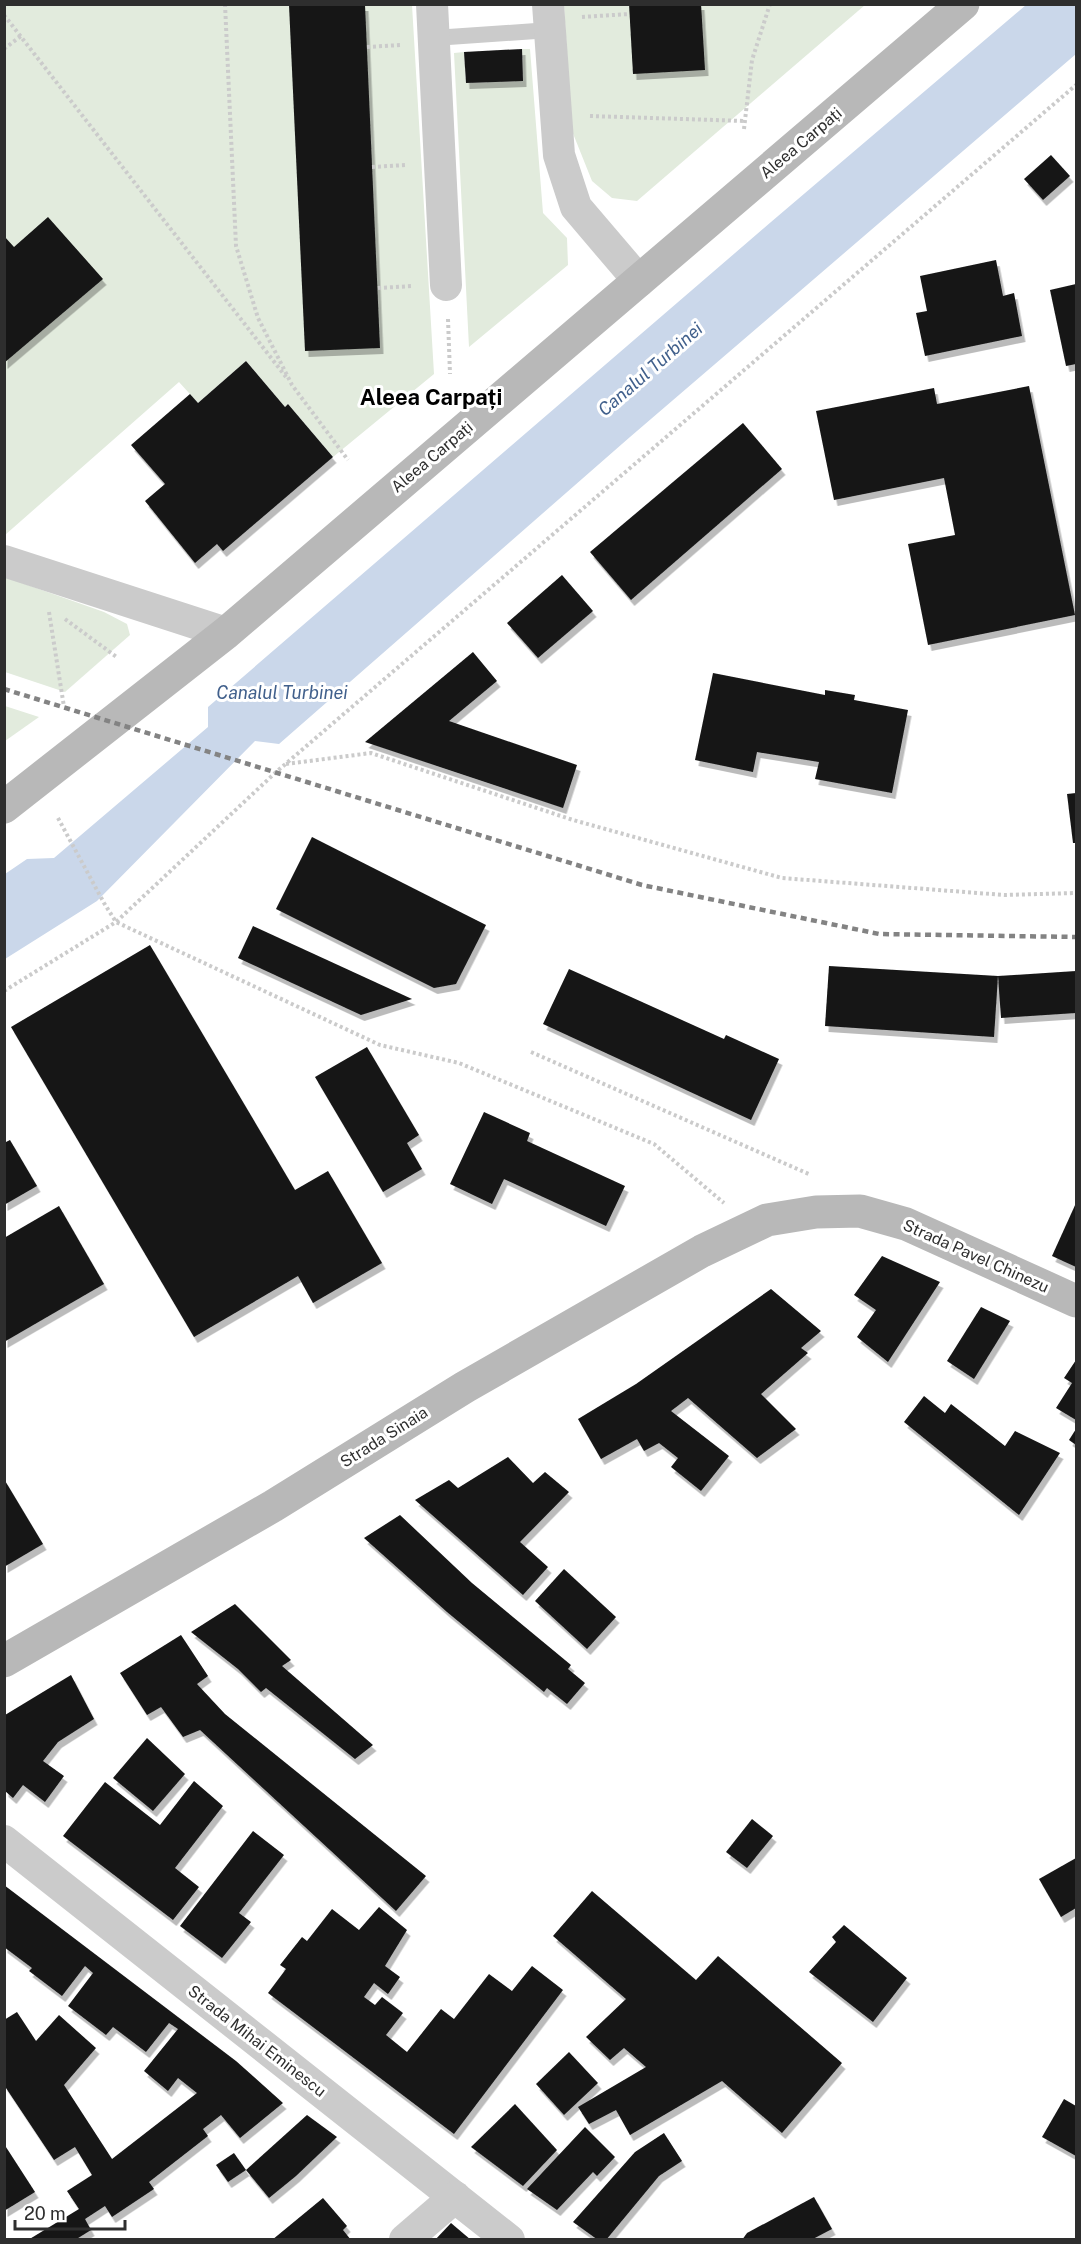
<svg xmlns="http://www.w3.org/2000/svg" width="1081" height="2244" viewBox="0 0 1081 2244" font-family="'Public Sans',sans-serif">
<defs>
<filter id="shadow"><feDropShadow dx="3.5" dy="6" stdDeviation="0" flood-color="#0004"/></filter>
</defs>
<rect width="100%" height="100%" fill="#fff"/>
<!-- green -->
<g fill="#e2ebdd">
<polygon points="4,5 412,5 434,374 333,457 288,404 285,407 246,361 198,403 179,382 5,535"/>
<polygon points="564,5 865,5 637,201 612,198 592,181 572,131"/>
<polygon points="522,49 530,49 543,213 567,238 568,265 469,347 454,53 464,52 466,83 523,81"/>
<polygon points="5,577 104,612 127,624 130,635 65,692 5,672"/>
<polygon points="5,706 39,717 5,741"/>
</g>
<!-- water -->
<polygon fill="#cad7ea" points="1026,5 1076,5 1076,54 630,437 279,744 255,741 97,901 5,959 5,874 27,859 54,858 208,727 208,707 771,222"/>
<!-- building -->
<g fill="#151515" filter="url(#shadow)">
<polygon points="629,4 701,4 705,70 633,74"/>
<polygon points="289,5 365,5 380,348 305,351"/>
<polygon points="522,49 523,81 466,83 464,52"/>
<polygon points="1051,155 1070,176 1043,200 1024,179"/>
<polygon points="48,217 103,279 4,363 4,236 14,247"/>
<polygon points="996,260 1003,296 1014,293 1022,336 925,356 916,313 927,311 920,276"/>
<polygon points="1076,284 1076,364 1066,366 1050,290"/>
<polygon points="246,361 285,407 288,404 333,457 223,551 217,544 195,563 145,501 165,484 131,445 190,394 198,403"/>
<polygon points="1029,386 1075,615 928,645 908,544 955,535 944,478 834,500 816,411 934,388 937,404"/>
<polygon points="743,423 782,469 631,600 590,552"/>
<polygon points="562,575 593,611 538,658 507,623"/>
<polygon points="473,652 497,681 449,721 577,765 563,808 365,742"/>
<polygon points="713,673 825,695 825,690 855,695 854,700 908,710 892,793 815,779 819,762 757,752 753,772 695,760"/>
<polygon points="1076,793 1076,843 1073,843 1067,794"/>
<polygon points="312,837 486,925 456,984 434,988 276,909"/>
<polygon points="253,926 412,999 361,1015 238,958"/>
<polygon points="150,945 295,1190 328,1171 382,1263 313,1303 298,1276 194,1337 11,1027"/>
<polygon points="829,966 998,976 994,1037 825,1026"/>
<polygon points="569,969 724,1039 726,1035 779,1059 751,1120 543,1024"/>
<polygon points="1076,971 1076,1013 1001,1018 998,976"/>
<polygon points="367,1047 419,1135 407,1143 422,1169 383,1192 315,1077"/>
<polygon points="484,1112 530,1133 527,1141 625,1186 606,1226 504,1179 492,1204 450,1184"/>
<polygon points="10,1140 37,1186 4,1205 4,1143"/>
<polygon points="1076,1203 1076,1267 1052,1256"/>
<polygon points="59,1206 104,1284 4,1342 4,1238"/>
<polygon points="882,1256 940,1282 888,1362 857,1337 876,1310 854,1295"/>
<polygon points="771,1289 821,1331 801,1348 808,1353 761,1394 796,1429 757,1458 688,1398 671,1411 729,1456 701,1491 671,1467 678,1458 659,1443 644,1451 637,1439 601,1459 578,1419 636,1384"/>
<polygon points="981,1307 1010,1321 974,1379 947,1361"/>
<polygon points="1076,1360 1076,1420 1056,1408 1072,1383 1064,1378"/>
<polygon points="924,1396 945,1413 951,1404 1005,1446 1015,1431 1060,1453 1019,1515 904,1422"/>
<polygon points="1076,1429 1076,1445 1069,1440"/>
<polygon points="508,1457 533,1483 545,1472 569,1492 520,1542 548,1567 523,1595 415,1500 449,1480 458,1488"/>
<polygon points="4,1479 43,1544 4,1567"/>
<polygon points="400,1515 472,1583 571,1665 568,1669 585,1683 567,1704 547,1688 544,1692 447,1612 364,1538"/>
<polygon points="564,1569 616,1617 587,1649 535,1601"/>
<polygon points="235,1604 291,1660 282,1666 373,1745 355,1759 266,1688 261,1692 238,1669 191,1632"/>
<polygon points="181,1635 208,1676 197,1684 225,1714 426,1876 396,1911 200,1730 183,1737 161,1707 147,1715 120,1673"/>
<polygon points="71,1675 94,1719 58,1742 43,1761 64,1776 45,1802 23,1785 13,1798 5,1791 5,1715"/>
<polygon points="147,1738 185,1774 153,1811 113,1778"/>
<polygon points="194,1781 223,1806 175,1868 199,1887 173,1920 63,1836 105,1782 160,1825"/>
<polygon points="752,1819 773,1836 747,1868 726,1852"/>
<polygon points="253,1831 284,1855 239,1913 251,1922 222,1958 180,1926"/>
<polygon points="1076,1858 1076,1908 1061,1917 1039,1879"/>
<polygon points="4,1885 236,2061 283,2103 240,2138 221,2115 203,2129 208,2136 149,2182 154,2189 112,2217 105,2206 85,2219 91,2230 75,2240 28,2240 79,2209 67,2191 92,2175 75,2147 54,2160 4,2085 4,2020 17,2012 36,2041 59,2015 96,2048 64,2085 112,2159 197,2093 178,2078 168,2091 144,2071 178,2029 169,2023 146,2052 113,2027 106,2035 68,2006 93,1973 85,1966 62,1996 29,1971 32,1968 4,1947"/>
<polygon points="592,1891 696,1980 718,1956 842,2063 782,2133 722,2081 630,2135 616,2110 589,2124 578,2107 646,2067 624,2048 610,2060 586,2037 626,1999 553,1936"/>
<polygon points="379,1907 407,1930 385,1966 400,1977 388,1994 374,1983 364,1997 375,2005 382,1997 403,2013 386,2035 407,2052 441,2009 454,2019 489,1974 512,1991 532,1966 563,1990 454,2134 268,1993 286,1969 280,1965 302,1937 307,1941 332,1909 359,1930"/>
<polygon points="844,1925 907,1978 873,2022 809,1972 836,1942 832,1937"/>
<polygon points="569,2052 598,2083 564,2115 536,2084"/>
<polygon points="1064,2099 1076,2106 1076,2156 1042,2137"/>
<polygon points="515,2104 557,2150 523,2186 471,2147"/>
<polygon points="307,2115 337,2137 296,2176 269,2198 246,2170"/>
<polygon points="585,2127 615,2157 597,2176 593,2172 557,2210 527,2189"/>
<polygon points="664,2133 682,2161 659,2176 606,2240 598,2240 573,2222 635,2152"/>
<polygon points="4,2144 35,2192 4,2211"/>
<polygon points="234,2153 246,2170 228,2182 216,2165"/>
<polygon points="814,2197 832,2229 811,2240 742,2240 747,2233"/>
<polygon points="323,2198 347,2226 343,2230 351,2240 272,2240"/>
<polygon points="451,2223 471,2240 435,2240"/>
</g>
<g fill="none" stroke-linecap="round" stroke-linejoin="round">
<!-- path -->
<g stroke="#cbcbcb" stroke-width="4" stroke-dasharray="3 3" stroke-linecap="butt">
<polyline points="225,4 236,246 258,318 292,385 348,460"/>
<polyline points="4,15 286,377"/>
<polyline points="582,17 629,14"/>
<polyline points="367,47 401,45"/>
<polyline points="4,49 21,36"/>
<polyline points="590,116 745,121"/>
<polyline points="744,129 752,60 770,4"/>
<polyline points="372,167 406,165"/>
<polyline points="378,288 413,286"/>
<polyline points="448,319 450,374"/>
<polyline points="49,612 64,707"/>
<polyline points="65,619 118,658"/>
<polyline points="286,764 371,753 573,820 782,878 1004,895 1076,893"/>
<polyline points="58,818 104,903 116,922 380,1045 459,1063 654,1144 724,1203"/>
<polyline points="4,991 116,922 275,773 1076,85"/>
<polyline points="531,1052 811,1175"/>
</g>
<!-- lane -->
<polyline stroke="#cbcbcb" stroke-width="16" points="434,38 550,30"/>
<!-- street -->
<g stroke="#cbcbcb" stroke-width="32">
<polyline points="432,4 446,285"/>
<polyline points="548,4 559,155 576,207 639,281"/>
<polyline points="4,561 226,633"/>
<polyline points="4,1841 509,2240"/>
<polyline points="405,2240 455,2197"/>
</g>
<!-- secondary -->
<g stroke="#b8b8b8" stroke-width="33">
<polyline points="4,807 226,633 963,4"/>
<polyline points="4,1661 273,1506 465,1387 702,1251 767,1220 816,1212 860,1211 906,1224 1076,1301"/>
</g>
<!-- rail -->
<polyline stroke="#838383" stroke-width="4.5" stroke-dasharray="6 4.5" stroke-linecap="butt" points="4,689 642,885 879,934 1076,937"/>
</g>
<g text-anchor="middle" dominant-baseline="central" stroke-width="6" stroke-linejoin="round" paint-order="stroke">
<!-- street labels -->
<g font-size="16" fill="#2e2e2e" stroke="#fff">
<text transform="translate(801 143) rotate(-40)">Aleea Carpați</text>
<text transform="translate(432 457) rotate(-40)">Aleea Carpați</text>
<text transform="translate(976 1256) rotate(24)">Strada Pavel Chinezu</text>
<text transform="translate(384 1437) rotate(-32)">Strada Sinaia</text>
<text transform="translate(257 2041) rotate(38)">Strada Mihai Eminescu</text>
</g>
<!-- water labels -->
<g font-size="18" font-style="italic" fill="#41608c" stroke="#fff">
<text transform="translate(650 369) rotate(-41)">Canalul Turbinei</text>
<text x="282" y="692">Canalul Turbinei</text>
</g>
<!-- district labels -->
<g font-size="22" font-weight="bold" fill="#000" stroke="#fff">
<text x="431" y="397">Aleea Carpați</text>
</g>
</g>
<!-- border -->
<rect width="1081" height="2244" fill="none" stroke="#2e2e2e" stroke-width="12"/>
<!-- scale -->
<path d="M15 2220v9h110v-9" fill="none" stroke="#2e2e2e" stroke-width="3"/>
<text x="24" y="2220" font-size="18" fill="#2e2e2e" stroke="#ffffff" stroke-width="4.5" paint-order="stroke">20 m</text>
</svg>
